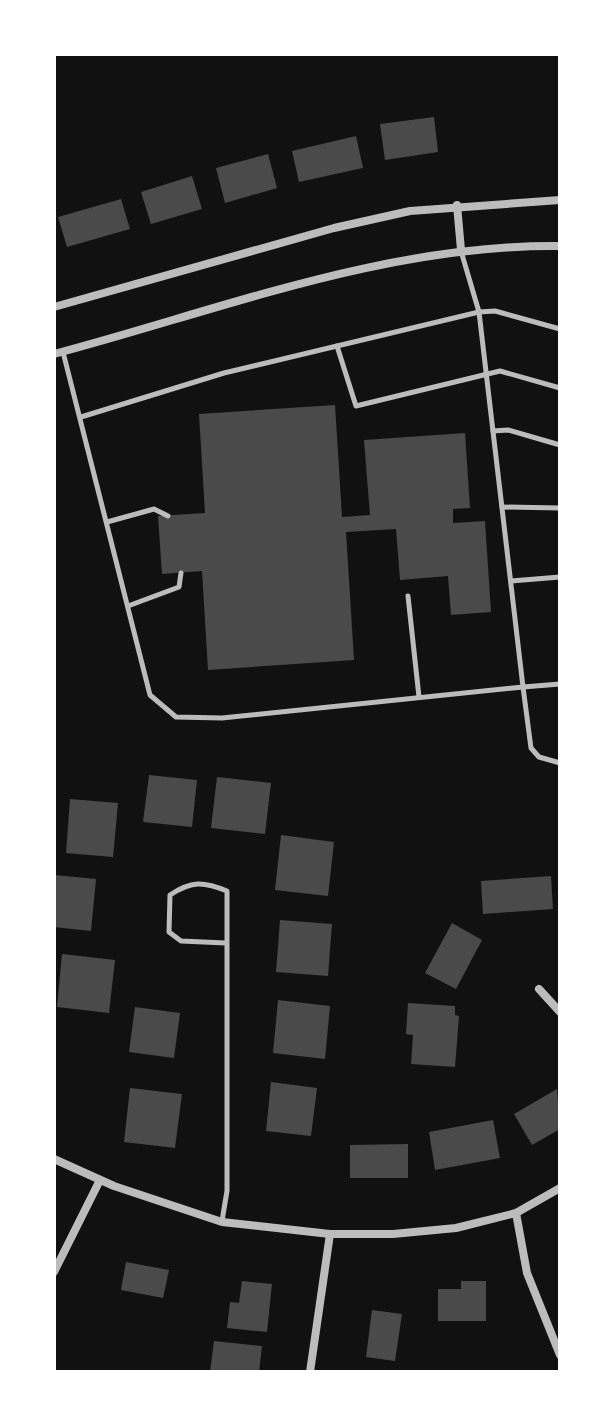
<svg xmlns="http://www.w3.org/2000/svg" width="614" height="1426" viewBox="0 0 614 1426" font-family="Lato,sans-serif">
<rect width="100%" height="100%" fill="#111"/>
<!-- building -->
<g fill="#4a4a4a">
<polygon points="434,117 438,152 385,160 380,124"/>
<polygon points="356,136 363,168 299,182 292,151"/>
<polygon points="268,154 277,188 225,203 216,168"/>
<polygon points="192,176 202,209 151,224 141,192"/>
<polygon points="121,199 130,229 67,247 58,217"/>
<polygon points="335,405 342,517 370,515 364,440 465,433 470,508 453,509 453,523 485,521 491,612 451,615 448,576 400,580 396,529 346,532 354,660 208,670 202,571 162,574 158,516 205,513 199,414"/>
<polygon points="149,775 197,780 192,827 143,822"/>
<polygon points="217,777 271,783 265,834 211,828"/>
<polygon points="70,799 118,803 113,857 66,853"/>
<polygon points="281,835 334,842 328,896 275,890"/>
<polygon points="54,875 96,879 91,931 54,927"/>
<polygon points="551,876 553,909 483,914 481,881"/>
<polygon points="280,920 332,924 328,976 276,972"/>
<polygon points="452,923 482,940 456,989 425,973"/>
<polygon points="62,954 115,960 109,1013 57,1007"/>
<polygon points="278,1000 330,1006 325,1059 273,1053"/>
<polygon points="408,1003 455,1006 455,1015 459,1016 455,1067 411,1064 413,1035 406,1034"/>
<polygon points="135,1007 180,1013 174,1058 129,1052"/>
<polygon points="271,1082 317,1088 311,1136 266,1131"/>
<polygon points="130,1088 182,1094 175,1148 124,1142"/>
<polygon points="557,1089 560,1129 532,1145 514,1114"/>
<polygon points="493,1120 500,1158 435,1170 429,1132"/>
<polygon points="408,1144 408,1178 350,1178 350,1145"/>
<polygon points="126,1262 169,1270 163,1298 121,1290"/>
<polygon points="242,1281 272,1284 267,1332 227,1328 230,1302 239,1303"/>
<polygon points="461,1281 486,1281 486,1321 438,1321 438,1289 461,1289"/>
<polygon points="372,1310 402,1314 395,1361 366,1357"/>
<polygon points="214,1341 262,1346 259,1372 210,1372"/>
</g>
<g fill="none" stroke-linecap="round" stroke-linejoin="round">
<!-- service -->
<g stroke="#bcbcbc" stroke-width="5">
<polyline points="461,251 479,312 495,311 560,329"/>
<polyline points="337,346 356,406 500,371 560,388"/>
<polyline points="63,352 150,695 176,717 222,718 523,687 531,748 539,757 560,763"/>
<polyline points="81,417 224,373 479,312 523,687 560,684"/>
<polyline points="493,431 508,430 560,445"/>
<polyline points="502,507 560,508"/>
<polyline points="107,522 154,509 168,516"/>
<polyline points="511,581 560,577"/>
<polyline points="408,596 419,697"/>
<polyline points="128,606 179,587 181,573"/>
<path d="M222,1221L227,1191V891C203,881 191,881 170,895L169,932L181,941L226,943"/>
</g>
<!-- minor -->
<g stroke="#bcbcbc" stroke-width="8">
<polyline points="457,205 461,250"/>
<polyline points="54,307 334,228 410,211 560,200"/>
<path d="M54,354C220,310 386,244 560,246"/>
<polyline points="539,989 560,1012"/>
<polyline points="54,1159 114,1186 222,1222 330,1234 393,1234 456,1228 516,1213 560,1188"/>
<polyline points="516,1213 527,1273 560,1355"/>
<polyline points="54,1272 100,1180"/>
<polyline points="310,1372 330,1234"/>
</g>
</g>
<!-- border -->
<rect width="614" height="1426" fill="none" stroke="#ffffff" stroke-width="112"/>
</svg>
